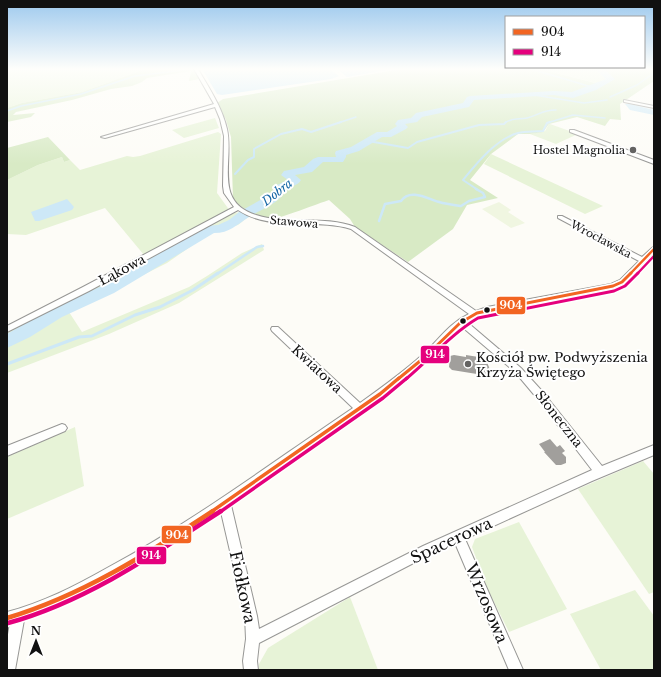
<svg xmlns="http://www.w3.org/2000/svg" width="661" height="677" viewBox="0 0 661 677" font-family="'Libre Baskerville',serif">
<rect width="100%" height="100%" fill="#fdfcf7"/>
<!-- green -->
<g fill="#e7f3d7">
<polygon points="15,69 145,69 82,92 22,103 7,108 7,72"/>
<polygon points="540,69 598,69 608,80 600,84"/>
<polygon points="215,118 219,128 184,138 172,130"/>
<polygon points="549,124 550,124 578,134 556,144 530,134 545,131"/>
<polygon points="218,132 221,134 217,193 230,211 184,233 144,255 105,208 26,235 7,234 7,180 38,165 62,157 64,162 70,160 80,170 127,156 133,157 140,156"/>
<polygon points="491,154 603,206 585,214 484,164"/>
<polygon points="240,212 248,217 238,225 210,233 167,263 69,312 82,332 189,287 207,276 242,253 262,244 264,250 179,303 109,334 7,373 7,333 149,260 230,214"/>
<polygon points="75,427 84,486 7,519 7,457"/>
<polygon points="643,461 654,474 654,592 649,594 578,489"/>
<polygon points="519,522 567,609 509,632 487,588 472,547 475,539"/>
<polygon points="635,590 654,616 654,670 601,670 570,614"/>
<polygon points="350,597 378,670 259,670 259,664 268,648"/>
</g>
<!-- forest -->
<g fill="#d8eac5">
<polygon points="145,69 194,69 199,79 189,81 191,71 147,78 142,82 132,86 111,89 72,100 16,112 13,115 35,113 31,117 7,122 7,108 22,103 82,92"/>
<path d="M402,69H540L603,85L612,79L601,69H654V81L620,104L621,120L610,119L605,126L577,117L549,124L543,132L530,134H518L491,154L470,180L498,198L467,205L453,229L408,262L355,227L350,219L329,200C320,203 278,219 272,219C260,217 240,209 233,199L231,137L226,120L217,103L223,99Z"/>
<polygon points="48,137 70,160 64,162 62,157 38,165 7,180 7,148"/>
</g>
<!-- pitch -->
<polygon fill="#f0f6e1" points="499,202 511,210 508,212 525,223 511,228 482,209"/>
<!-- water -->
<g fill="#cde8f7">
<polygon points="202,69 329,69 339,76 331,79 222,95 217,94"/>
<polygon points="337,69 391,69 347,77"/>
<polygon points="625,104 630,104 654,110 654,115 630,110"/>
<polygon points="67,199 74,207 72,210 39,221 35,221 31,212"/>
</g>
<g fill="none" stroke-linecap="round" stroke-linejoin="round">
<!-- stream-far3 -->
<g stroke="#cde8f7" stroke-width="1.5">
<polyline points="531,69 595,88"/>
<polyline points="7,70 11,69"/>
<polyline points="534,95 584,103 607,100"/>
<polyline points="610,97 637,85 654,73"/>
<polyline points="7,111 21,106 81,94 135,76 192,69"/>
<polyline points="338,123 356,117"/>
<path d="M505,123C512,117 519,120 527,118C539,115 542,110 556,110"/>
<polyline points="547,123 573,115 605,118"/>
</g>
<!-- stream-far2 -->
<g stroke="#cde8f7" stroke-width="2">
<polyline points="368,141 408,148 417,142 479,125 504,124 506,122"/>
<polyline points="235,174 248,160 254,157 254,149 281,134 302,129 311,132 341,122"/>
<path d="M478,190L463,180C477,163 496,139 518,133C526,131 535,132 543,131L547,123L550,122"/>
</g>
<!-- stream-far1 -->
<g stroke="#cde8f7" stroke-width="2.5">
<path d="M379,221L385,204L401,201C410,188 428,199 439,202C446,204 454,205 461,206L469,201L485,197L483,193L476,189"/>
<polyline points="217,274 257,247 263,246"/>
</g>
<!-- stream -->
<polyline stroke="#cde8f7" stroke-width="3" points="7,364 79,337 92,336 135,315 160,307 193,290 218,273"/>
<!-- river -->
<path fill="#cde8f7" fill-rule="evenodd" d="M595,69H604L615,79L596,90L573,98L554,95L474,100L469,107L422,117L417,122L405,124L408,127L406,129L391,137H382L359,151L346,155V157L343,162H323L312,172L295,175L301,180C297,187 291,185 286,189C283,191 283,195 281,197C272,206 260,210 249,217C236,225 230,233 214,233L114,293L62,317L30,337L7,348V334L50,309L104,285L206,226L218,225L229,220L239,212L264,198L272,192L277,185L288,180L281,175L284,171L304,167L313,159L318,157H336L335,153L336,151L351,147L377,132H387L397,126L395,124L398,120L411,118L416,113L463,103L467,97L470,96L554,91L572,92L606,79Z"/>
</g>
<!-- building -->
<g fill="#a19f9c">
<polygon points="454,355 466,357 466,355 485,358 489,367 490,372 483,375 452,370 449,367 450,356"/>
<polygon points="550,439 557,447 560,445 565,451 562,453 566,457 566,463 561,465 556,465 544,452 545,452 539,444"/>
</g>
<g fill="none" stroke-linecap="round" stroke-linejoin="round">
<defs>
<g id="street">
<path d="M194,69H198C209,88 222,107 227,129C234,161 213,202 256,215C288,225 324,215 355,227L476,311L487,307L611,284L620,280L639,261L558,218V216H562L642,257L652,248L654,247V253L624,284L616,288L488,313L467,322L521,368L542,391L602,466L654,445V455L592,481L465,539L523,670H509L455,543L431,554L259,643L257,661L258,670H244L243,661L246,639L245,616L221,512L141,563L70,600L24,620L15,670H7V640L10,623L7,624V612C42,603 75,586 107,568C193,522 271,463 353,408L272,331L271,329L272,327H278L360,403C381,388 402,373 421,356C438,341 449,323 469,314L351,229C314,218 271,232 238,210L89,291L7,332V326L83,287L234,207L224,193L223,186L224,136L220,119L215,107L105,138L101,137L214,104ZM461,326L515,372L536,397L592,470L423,546L259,629L257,616L231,505L389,392L428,359Z"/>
<polygon points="624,100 654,106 654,108 624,102"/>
<polygon points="570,130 574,130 654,160 654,164 570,132"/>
<polygon points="62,424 65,425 67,428 65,431 7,456 7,446"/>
</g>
</defs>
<!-- street casing -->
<use href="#street" stroke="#979795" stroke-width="2"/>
<!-- street -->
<use href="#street" fill="#fffffe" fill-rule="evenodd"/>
<defs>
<polyline id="bus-1-far3" points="630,274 654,249"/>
<polyline id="bus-1-far2" points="398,379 425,357 460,323 477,313 613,286 622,282 631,273"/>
<polyline id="bus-1-far1" points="211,512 380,394 399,378"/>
<path id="bus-1" d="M7,618C81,596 149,553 213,511"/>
<polyline id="bus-2-far3" points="637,274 654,256"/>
<path id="bus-2-far2" d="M406,379C430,359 451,334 478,318L614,291L625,286L638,273"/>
<polyline id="bus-2-far1" points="220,512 383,398 407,378"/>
<path id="bus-2" d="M8,623C85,602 155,554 221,511"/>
</defs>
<!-- bus-1-far3 casing -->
<use href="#bus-1-far3" stroke="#fff" stroke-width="5"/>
<!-- bus-1-far2 casing -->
<use href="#bus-1-far2" stroke="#fff" stroke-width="6"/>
<!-- bus-1-far1 casing -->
<use href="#bus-1-far1" stroke="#fff" stroke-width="6"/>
<!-- bus-1 casing -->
<use href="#bus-1" stroke="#fff" stroke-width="8"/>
<!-- bus-2-far3 casing -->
<use href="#bus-2-far3" stroke="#fff" stroke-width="5"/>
<!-- bus-2-far2 casing -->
<use href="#bus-2-far2" stroke="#fff" stroke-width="6"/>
<!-- bus-2-far1 casing -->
<use href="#bus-2-far1" stroke="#fff" stroke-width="6"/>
<!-- bus-2 casing -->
<use href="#bus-2" stroke="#fff" stroke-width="8"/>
<!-- bus-1-far3 -->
<use href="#bus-1-far3" stroke="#f26522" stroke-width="2.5"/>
<!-- bus-1-far2 -->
<use href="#bus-1-far2" stroke="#f26522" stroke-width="3"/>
<!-- bus-1-far1 -->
<use href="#bus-1-far1" stroke="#f26522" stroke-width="3.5"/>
<!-- bus-1 -->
<use href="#bus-1" stroke="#f26522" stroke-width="4.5"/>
<!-- bus-2-far3 -->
<use href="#bus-2-far3" stroke="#e5007d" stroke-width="2.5"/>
<!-- bus-2-far2 -->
<use href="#bus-2-far2" stroke="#e5007d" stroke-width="3"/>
<!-- bus-2-far1 -->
<use href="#bus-2-far1" stroke="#e5007d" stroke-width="3.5"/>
<!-- bus-2 -->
<use href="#bus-2" stroke="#e5007d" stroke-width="4.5"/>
</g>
<!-- sky -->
<linearGradient id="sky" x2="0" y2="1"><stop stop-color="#9dc9ee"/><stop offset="0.42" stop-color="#fefefb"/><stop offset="1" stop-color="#fefefb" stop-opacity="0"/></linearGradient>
<rect width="661" height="164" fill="url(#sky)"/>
<!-- markers -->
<g fill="#646362" stroke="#fff" stroke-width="1.5">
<circle cx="633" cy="150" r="4"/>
<circle cx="468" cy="364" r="4"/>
</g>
<g fill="#111" stroke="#fff" stroke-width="1.5">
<circle cx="487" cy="310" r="3.5"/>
<circle cx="463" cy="321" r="3.5"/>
</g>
<g text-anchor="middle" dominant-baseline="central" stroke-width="4" stroke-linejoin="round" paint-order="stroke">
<!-- far-poi labels -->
<g font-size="11" fill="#111" stroke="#fff" text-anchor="end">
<text x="625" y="150">Hostel Magnolia</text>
</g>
<!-- far-street labels -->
<g font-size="11" fill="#111" stroke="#fff">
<text transform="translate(294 222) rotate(5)">Stawowa</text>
<text transform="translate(601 239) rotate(28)">Wrocławska</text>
</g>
<!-- far-water labels -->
<g font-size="12" font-style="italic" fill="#1768a6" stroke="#fff">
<text transform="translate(277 192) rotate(-38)">Dobra</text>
</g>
<!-- street labels -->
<g font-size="13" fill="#111" stroke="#fff">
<text transform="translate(122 270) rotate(-28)">Łąkowa</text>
<text transform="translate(317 369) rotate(43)">Kwiatowa</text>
<text transform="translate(559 419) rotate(52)">Słoneczna</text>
</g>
<!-- poi labels -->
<g font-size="13" fill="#111" stroke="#fff" text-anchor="start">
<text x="476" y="357">Kościół pw. Podwyższenia<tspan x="476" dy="15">Krzyża Świętego</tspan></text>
</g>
<!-- near-street labels -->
<g font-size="16" fill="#111" stroke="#fff">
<text transform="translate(451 540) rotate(-25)">Spacerowa</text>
<text transform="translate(243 587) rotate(78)">Fiołkowa</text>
<text transform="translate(487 603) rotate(67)">Wrzosowa</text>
</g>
</g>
<g stroke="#fff" stroke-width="1.5">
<rect x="496" y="296" width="30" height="19" rx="4" fill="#f26522"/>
<rect x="420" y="345" width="30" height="19" rx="4" fill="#e5007d"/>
<rect x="161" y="525" width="31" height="19" rx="4" fill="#f26522"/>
<rect x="136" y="546" width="31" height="19" rx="4" fill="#e5007d"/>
</g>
<g font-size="11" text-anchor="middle" font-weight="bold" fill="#fff">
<text x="511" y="309">904</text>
<text x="435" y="358">914</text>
<text x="177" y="539">904</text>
<text x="151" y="559">914</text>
</g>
<!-- border -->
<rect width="661" height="677" fill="none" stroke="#111111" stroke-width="16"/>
<!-- legend -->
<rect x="505" y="16" width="140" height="52" fill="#ffffff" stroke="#a0a0a0"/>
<rect x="513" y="29" width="20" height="6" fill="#f26522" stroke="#a0a0a0"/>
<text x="541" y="36" font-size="12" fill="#111111">904</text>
<rect x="513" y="49" width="20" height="6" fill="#e5007d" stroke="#a0a0a0"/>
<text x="541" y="56" font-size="12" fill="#111111">914</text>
<!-- north arrow -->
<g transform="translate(36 641)" stroke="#ffffff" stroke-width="3" paint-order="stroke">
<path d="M0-3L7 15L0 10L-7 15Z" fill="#111111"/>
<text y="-6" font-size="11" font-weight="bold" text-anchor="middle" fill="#111111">N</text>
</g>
</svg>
